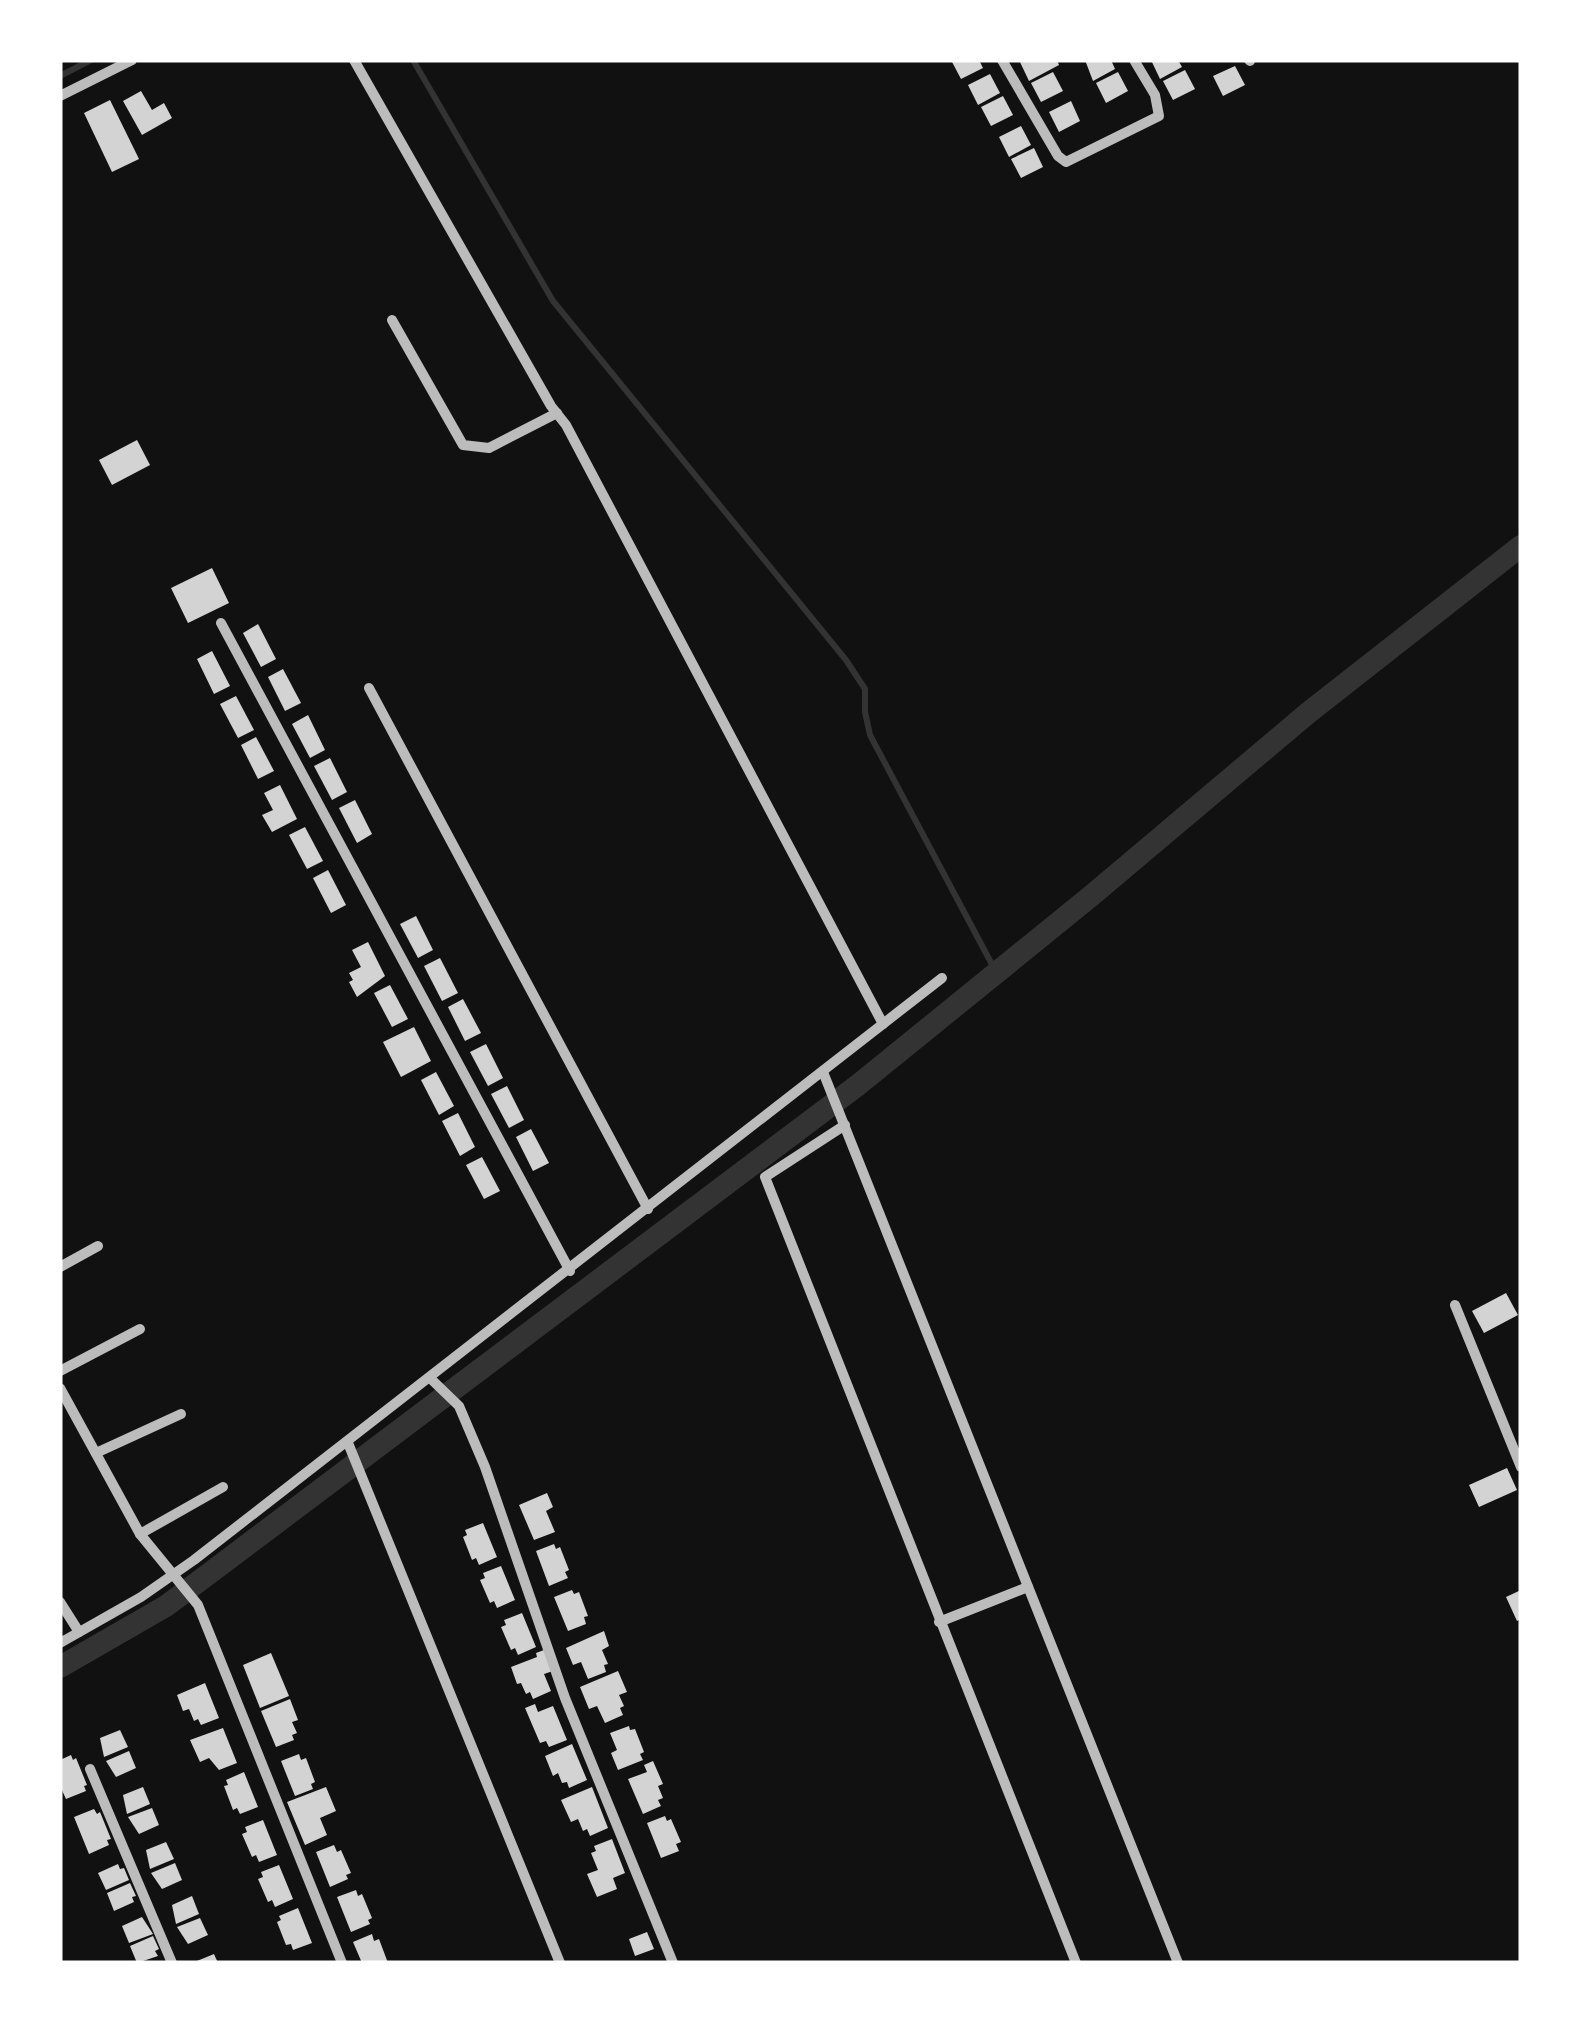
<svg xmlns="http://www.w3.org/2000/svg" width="1581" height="2023" viewBox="0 0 1581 2023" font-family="Rubik,sans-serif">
<rect width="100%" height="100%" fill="#111"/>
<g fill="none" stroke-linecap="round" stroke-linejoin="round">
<!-- stream -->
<g stroke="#333" stroke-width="6">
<polyline points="413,60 553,301 846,660 865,689 865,712 870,735 996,972"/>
<polyline points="60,76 91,60"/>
</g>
<!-- canal -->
<polyline stroke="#333" stroke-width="22" points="60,1667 166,1606 858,1085 1091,896 1308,713 1521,546"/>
</g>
<!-- building -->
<g fill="#d3d3d3">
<polygon points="951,60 979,60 983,68 961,79"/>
<polygon points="1019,60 1057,60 1059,65 1029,81"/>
<polygon points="1085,60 1111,60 1115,69 1093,81"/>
<polygon points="1151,60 1178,60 1182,67 1160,79"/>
<polygon points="1235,66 1245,85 1223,96 1213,76"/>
<polygon points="1185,70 1195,89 1173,100 1163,81"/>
<polygon points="1053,72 1063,91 1041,102 1031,83"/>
<polygon points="1118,72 1128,91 1106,103 1096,83"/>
<polygon points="990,74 1000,93 978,105 968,85"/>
<polygon points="141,91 152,110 164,103 172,118 142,135 123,101"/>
<polygon points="1003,96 1013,115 991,126 981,107"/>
<polygon points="110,100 139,159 112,172 84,113"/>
<polygon points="1071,101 1080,121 1059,132 1049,112"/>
<polygon points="1021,126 1031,145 1009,157 999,137"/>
<polygon points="1034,148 1043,167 1021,178 1011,159"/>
<polygon points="137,440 150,465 112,485 99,460"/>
<polygon points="212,568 229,603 188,623 171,588"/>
<polygon points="258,624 276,659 261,667 243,633"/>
<polygon points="212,651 230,686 214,694 197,659"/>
<polygon points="283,669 301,703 285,711 268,677"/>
<polygon points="236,696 254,730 238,738 220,704"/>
<polygon points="308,715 325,750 310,758 292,724"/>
<polygon points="256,737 274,771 258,779 241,745"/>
<polygon points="330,758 347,792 332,800 314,766"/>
<polygon points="280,785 297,819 272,832 262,815 273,810 264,793"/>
<polygon points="355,800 372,834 357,843 339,808"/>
<polygon points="305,827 323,861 307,869 289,835"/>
<polygon points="328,870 346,905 331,913 313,878"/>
<polygon points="416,916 433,950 418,958 400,924"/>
<polygon points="368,942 385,976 357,997 349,982 353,980 349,973 361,967 352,950"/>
<polygon points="440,958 458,993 442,1001 424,966"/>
<polygon points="390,985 408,1019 392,1027 374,993"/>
<polygon points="463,999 481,1033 465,1041 448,1007"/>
<polygon points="414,1027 431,1061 401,1077 383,1042"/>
<polygon points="486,1044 503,1078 488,1086 470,1052"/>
<polygon points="436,1072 454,1106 439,1115 421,1080"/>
<polygon points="507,1086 524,1120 509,1128 491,1094"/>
<polygon points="458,1113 475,1147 460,1156 442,1121"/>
<polygon points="531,1129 549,1163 533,1171 516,1137"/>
<polygon points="482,1157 500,1191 484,1199 466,1165"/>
<polygon points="1506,1293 1518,1315 1484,1333 1472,1311"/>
<polygon points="1507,1468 1517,1490 1479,1507 1469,1485"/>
<polygon points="547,1493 553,1507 546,1511 555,1532 534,1540 519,1505"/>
<polygon points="483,1523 497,1557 479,1565 476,1558 472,1560 463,1537 467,1535 465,1530"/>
<polygon points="554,1544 556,1549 560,1547 569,1570 565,1572 568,1578 549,1586 536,1551"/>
<polygon points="501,1566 515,1600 497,1608 494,1601 490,1603 480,1580 485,1578 483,1573"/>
<polygon points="572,1590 574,1594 579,1592 588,1616 584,1617 586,1624 568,1631 554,1597"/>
<polygon points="1521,1590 1521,1619 1517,1621 1506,1597"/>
<polygon points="522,1613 536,1647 518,1655 515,1648 511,1650 501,1627 506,1625 504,1620"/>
<polygon points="604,1631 609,1646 602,1650 608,1664 604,1665 606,1672 588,1679 581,1662 573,1665 566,1648"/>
<polygon points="544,1650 553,1671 544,1674 551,1691 533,1699 530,1692 526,1694 521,1683 517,1684 511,1667 537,1657 536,1653"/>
<polygon points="271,1653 289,1696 260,1708 243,1665"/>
<polygon points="618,1671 627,1692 619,1695 624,1706 620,1708 623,1715 605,1723 597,1706 589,1709 580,1687"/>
<polygon points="205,1683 219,1718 201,1725 198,1719 194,1721 189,1709 183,1711 177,1695"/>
<polygon points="290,1699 298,1720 292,1722 297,1733 292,1735 294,1740 276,1747 261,1711"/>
<polygon points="535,1704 538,1712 553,1706 567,1740 549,1747 546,1741 540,1743 525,1708"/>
<polygon points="629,1726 630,1730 635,1729 644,1752 640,1754 643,1760 618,1770 611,1753 617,1750 610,1733"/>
<polygon points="223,1728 237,1763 219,1770 209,1758 200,1762 190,1740"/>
<polygon points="120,1730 128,1747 104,1757 100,1738"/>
<polygon points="572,1744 587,1780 569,1788 567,1782 562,1783 558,1773 553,1776 545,1756"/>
<polygon points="129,1751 136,1768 116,1777 106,1761"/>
<polygon points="299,1754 301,1760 306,1758 315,1782 311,1784 313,1789 295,1796 281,1761"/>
<polygon points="71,1755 73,1760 76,1758 87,1785 84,1786 86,1791 66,1799 60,1786 60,1760"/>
<polygon points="653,1761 663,1784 658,1786 663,1798 658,1800 661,1806 643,1814 628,1779 647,1772 644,1765"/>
<polygon points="244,1772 258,1807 240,1814 237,1808 233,1810 224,1786 228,1785 226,1780"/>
<polygon points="143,1787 150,1804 127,1814 123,1795"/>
<polygon points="326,1787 336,1811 320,1818 327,1835 305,1845 287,1802"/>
<polygon points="592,1787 608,1828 590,1836 587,1829 583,1831 578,1819 571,1822 561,1800"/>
<polygon points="152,1808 159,1825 139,1834 128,1817"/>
<polygon points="94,1809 97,1814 100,1812 111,1839 107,1840 109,1845 89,1854 74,1817"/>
<polygon points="665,1816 667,1821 671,1819 681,1842 676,1844 679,1851 661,1858 647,1823"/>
<polygon points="263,1820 277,1855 259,1862 256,1855 252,1857 242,1834 247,1832 245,1827"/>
<polygon points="612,1839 625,1873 613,1878 617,1889 597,1897 587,1874 598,1870 591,1853 596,1851 594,1846"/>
<polygon points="166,1842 174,1859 150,1869 146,1850"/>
<polygon points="334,1845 337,1852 341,1850 351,1873 346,1875 348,1879 330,1887 316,1852"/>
<polygon points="175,1863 182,1880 162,1889 151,1873"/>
<polygon points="118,1864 120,1869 124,1868 129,1880 106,1890 98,1873"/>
<polygon points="279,1865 293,1899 275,1907 272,1900 268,1902 258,1879 263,1877 261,1872"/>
<polygon points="130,1883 136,1896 132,1897 134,1902 114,1911 107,1893"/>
<polygon points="356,1890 358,1896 362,1894 372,1918 368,1920 370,1924 351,1932 337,1897"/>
<polygon points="192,1896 199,1914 176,1924 172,1905"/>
<polygon points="298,1908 312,1943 293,1950 291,1944 286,1945 277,1922 281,1920 279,1916"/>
<polygon points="142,1917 153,1934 129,1943 122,1926"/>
<polygon points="200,1918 208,1935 188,1944 177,1927"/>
<polygon points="647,1932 654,1949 635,1956 629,1939"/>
<polygon points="372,1934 374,1941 379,1939 388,1963 362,1963 353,1942"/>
<polygon points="153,1936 159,1949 155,1951 158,1956 137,1963 130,1946"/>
<polygon points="214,1954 218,1963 192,1963"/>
</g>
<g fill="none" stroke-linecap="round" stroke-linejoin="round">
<!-- minor -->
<g stroke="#bcbcbc" stroke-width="10">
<polyline points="354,60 551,406 566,425 883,1024"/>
<polyline points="1002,60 1058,156 1066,162 1159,116 1155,95 1134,60"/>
<polyline points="1249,60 1250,61"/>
<polyline points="60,96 132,60"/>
<polyline points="392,320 463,445 489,448 557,413"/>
<polyline points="221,623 570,1271"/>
<polyline points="369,688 648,1209"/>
<polyline points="823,1072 1178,1963"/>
<polyline points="845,1125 765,1177 1076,1963"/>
<polyline points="60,1267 98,1246"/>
<polyline points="1455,1305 1521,1467"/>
<polyline points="60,1371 140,1329"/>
<polyline points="431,1379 459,1406 485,1467 565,1698 673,1963"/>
<polyline points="60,1388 140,1534 198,1605 342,1963"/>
<polyline points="348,1443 560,1963"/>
<polyline points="96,1453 181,1414"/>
<polyline points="140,1534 223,1487"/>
<polyline points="60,1602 79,1632"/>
<polyline points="939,1622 1028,1587"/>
<polyline points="60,1643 141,1597 194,1560 942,978"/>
<polyline points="90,1769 172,1963"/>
</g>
</g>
<!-- border -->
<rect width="1581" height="2023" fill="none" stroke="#ffffff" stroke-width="125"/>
</svg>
